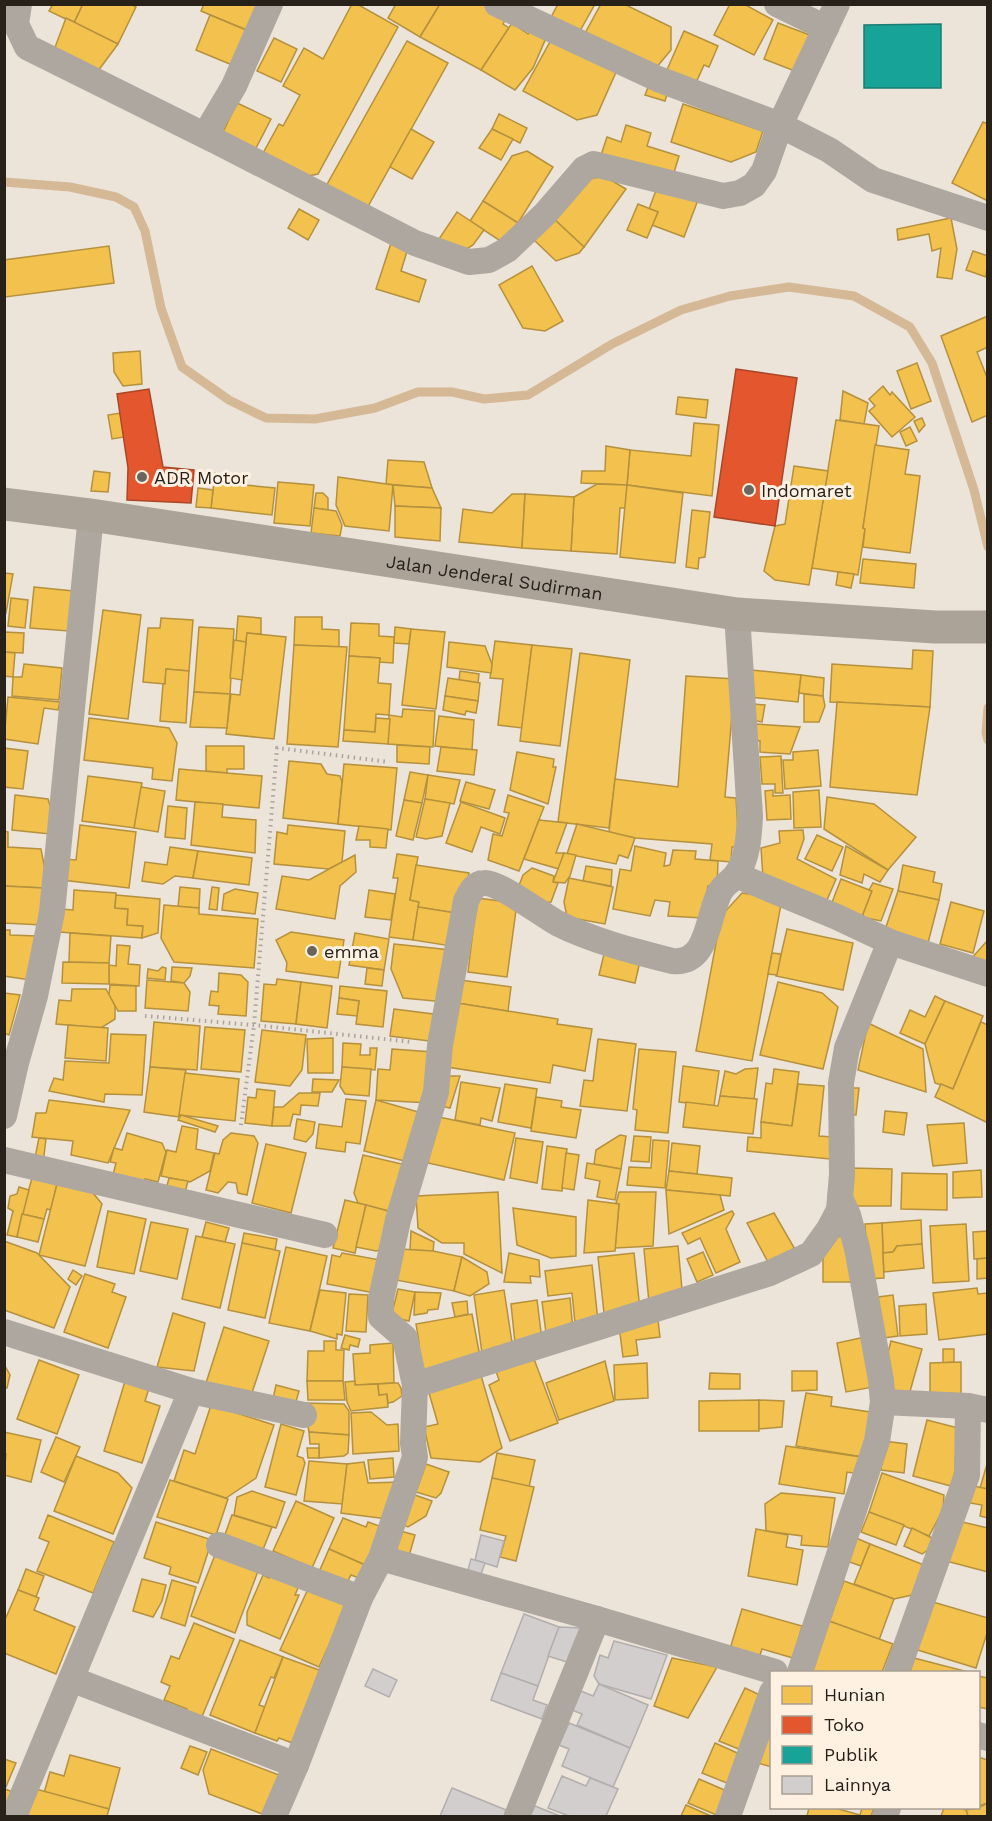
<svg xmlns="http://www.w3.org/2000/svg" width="992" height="1821" viewBox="0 0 992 1821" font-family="'Work Sans',sans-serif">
<rect width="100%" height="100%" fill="#ece3d9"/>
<!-- homes -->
<g fill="#f2c14e" stroke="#b5913e" stroke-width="1.5">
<polygon points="53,4 83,4 74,23 49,11"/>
<polygon points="83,4 131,4 136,7 118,44 74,23"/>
<polygon points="204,4 262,4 251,32 201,11"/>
<polygon points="352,4 357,4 398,27 318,174 303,177 262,155 279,124 283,126 300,95 283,86 304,48 323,59"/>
<polygon points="396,4 440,4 420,37 388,18"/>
<polygon points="440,4 483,4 507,17 503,24 509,28 481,70 420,37"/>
<polygon points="558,4 595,4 576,38 548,23"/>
<polygon points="601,4 624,4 671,27 671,50 655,69 583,37"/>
<polygon points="730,4 744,4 773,20 754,55 714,35"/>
<polygon points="210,15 251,32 237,67 196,50"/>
<polygon points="66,18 118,44 98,71 54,50"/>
<polygon points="512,23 528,34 530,30 546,38 533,68 515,90 481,70"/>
<polygon points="778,23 815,37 800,73 764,59"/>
<polygon points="684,31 718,46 709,67 704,65 695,85 666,72"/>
<polygon points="274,38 297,49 281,82 257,71"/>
<polygon points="551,40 617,70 597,115 577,120 523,91"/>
<polygon points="407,41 448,63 366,210 325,188"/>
<polygon points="649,85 668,91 665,101 645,95"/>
<polygon points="237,103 271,119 255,150 222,134"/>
<polygon points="683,104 763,131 756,152 731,162 671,142"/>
<polygon points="499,114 527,128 520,143 492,129"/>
<polygon points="983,122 988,124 988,198 986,200 952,183"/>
<polygon points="626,125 651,133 647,146 679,156 673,176 601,155 607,137 621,142"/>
<polygon points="411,129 434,142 412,179 390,167"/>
<polygon points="492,129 513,139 501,160 479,148"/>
<polygon points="527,151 553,167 518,223 483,201 512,156"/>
<polygon points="604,176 626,189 584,247 554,219 590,179"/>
<polygon points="658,185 698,200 684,237 652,225 658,212 649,209"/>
<polygon points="483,201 518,223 505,244 470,221"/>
<polygon points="638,204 658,212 647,238 627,230"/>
<polygon points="299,209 319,220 308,240 288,228"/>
<polygon points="457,212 484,230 473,245 457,255 437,242"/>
<polygon points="951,218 957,249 952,279 937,277 941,248 932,251 929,234 898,240 897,229"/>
<polygon points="554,219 584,247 579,253 556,261 534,240"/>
<polygon points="391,243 408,248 401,271 426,280 419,302 376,289"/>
<polygon points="109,246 114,283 5,297 4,260"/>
<polygon points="973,251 988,256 986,277 966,270"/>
<polygon points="532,266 563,321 545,331 523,328 499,285"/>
<polygon points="988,316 988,347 977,352 988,380 988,415 972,422 941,336"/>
<polygon points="140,351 142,384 123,386 114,372 113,353"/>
<polygon points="917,363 931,401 911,409 897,371"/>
<polygon points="883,386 890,395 892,392 915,417 892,437 869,411 875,406 869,399"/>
<polygon points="843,391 868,403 864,424 840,420"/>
<polygon points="678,397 708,400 706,418 676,414"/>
<polygon points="120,413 124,437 112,439 108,415"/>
<polygon points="922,418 925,425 919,432 914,421"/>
<polygon points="836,420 879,426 863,528 865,529 858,575 812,568"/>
<polygon points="694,423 719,425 712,496 627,485 630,450 691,456"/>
<polygon points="910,427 917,441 906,446 900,432"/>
<polygon points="875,445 909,450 905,474 920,476 910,553 863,547 865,529 863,528"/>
<polygon points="606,446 630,450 627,485 581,483 582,471 605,471"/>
<polygon points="388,460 424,462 432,488 386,484"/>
<polygon points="794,466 828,471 809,585 775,580 764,571 775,526 785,524"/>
<polygon points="94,471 110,473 108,492 91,491"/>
<polygon points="215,473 246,477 245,485 275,488 272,515 211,508"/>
<polygon points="338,477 393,485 389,531 345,526 336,505"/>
<polygon points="278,482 314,485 310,526 274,523"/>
<polygon points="597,484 627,485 626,508 620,508 617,554 571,551 574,497"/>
<polygon points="393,485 432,488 441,508 395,506"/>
<polygon points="627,485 683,493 675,563 620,557"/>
<polygon points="198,488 213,490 211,508 196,507"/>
<polygon points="316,493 323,493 328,498 328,510 314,508"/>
<polygon points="512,494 525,494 522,548 459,542 463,509 492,513"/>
<polygon points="525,494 574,497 571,551 522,548"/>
<polygon points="395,506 441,508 440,541 395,537"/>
<polygon points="314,508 336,511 342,525 340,536 311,533"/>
<polygon points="692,510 710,512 705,557 699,558 698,569 686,567"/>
<polygon points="863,559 916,564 914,588 860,583"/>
<polygon points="838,572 854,574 851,588 836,585"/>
<polygon points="4,573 13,574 6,613 4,612"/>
<polygon points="34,587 73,591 69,631 30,628"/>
<polygon points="11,598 28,600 25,628 8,626"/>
<polygon points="103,610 141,615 128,719 89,714"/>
<polygon points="238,616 261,618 261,634 247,633 246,642 236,641"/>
<polygon points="295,617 322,617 322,629 339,630 339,647 294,645"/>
<polygon points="161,618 193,620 189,671 166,669 165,684 143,682 148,628 160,628"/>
<polygon points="351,623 379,624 379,636 394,637 393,663 379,662 380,658 349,656"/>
<polygon points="199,627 234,629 230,694 194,692"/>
<polygon points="395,627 411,629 409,644 394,643"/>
<polygon points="411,629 445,632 436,709 402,705"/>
<polygon points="4,632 24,633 23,653 4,652"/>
<polygon points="247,633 286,637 274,739 226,734 231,694 240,695"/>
<polygon points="234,640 246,642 242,680 230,678"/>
<polygon points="495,641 532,645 522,728 498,725 503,679 490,678"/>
<polygon points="449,642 485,646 492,664 491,673 447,667"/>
<polygon points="294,645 347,647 338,747 287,744"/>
<polygon points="532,645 572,649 560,746 520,741"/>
<polygon points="913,650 933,651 930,707 830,702 832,664 912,669"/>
<polygon points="4,652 15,653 13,677 4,676"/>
<polygon points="580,653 630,660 609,828 558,822"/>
<polygon points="349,656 380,658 378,683 391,684 389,715 376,714 375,732 344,730"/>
<polygon points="24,664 62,668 59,700 12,696 13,677 22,677"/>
<polygon points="166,669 189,671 186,723 160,721 163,684 165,684"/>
<polygon points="751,670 801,675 798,702 749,697"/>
<polygon points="460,671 479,674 478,683 459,680"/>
<polygon points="801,675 824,678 823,696 799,693"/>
<polygon points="686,676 735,679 725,797 736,798 739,847 732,847 731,862 710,860 712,844 635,838 609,832 615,779 678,787"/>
<polygon points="448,678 480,683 478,701 445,696"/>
<polygon points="194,692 230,694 227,728 190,727"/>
<polygon points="804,694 823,696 825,706 819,722 804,722"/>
<polygon points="445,696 478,701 476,713 466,711 465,715 443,710"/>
<polygon points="8,697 60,702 58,710 44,708 38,744 4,739"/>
<polygon points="837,702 930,707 917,795 830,787"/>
<polygon points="754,704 765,705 762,722 751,720"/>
<polygon points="403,709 435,711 433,747 388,744 389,715 402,717"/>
<polygon points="439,716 474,720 472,750 435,746"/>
<polygon points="89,718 169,728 177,743 172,781 152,779 153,768 84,760"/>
<polygon points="376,718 390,719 388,744 343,741 344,730 375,732"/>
<polygon points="755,724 800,727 790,754 760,752 760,741 754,740"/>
<polygon points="397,745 430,747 429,764 397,762"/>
<polygon points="206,746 244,746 244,769 227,769 227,773 206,771"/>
<polygon points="441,747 477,750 474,775 437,771"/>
<polygon points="4,748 28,751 23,789 4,787"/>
<polygon points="818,750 821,786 785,789 783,760 793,760 793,752"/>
<polygon points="517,752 554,759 553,767 556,767 548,804 510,790"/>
<polygon points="781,756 783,793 775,793 775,784 762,784 760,757"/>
<polygon points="289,761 321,764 327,774 340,776 342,782 338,824 283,818"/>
<polygon points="344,764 397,768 391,830 338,824"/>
<polygon points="179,769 262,776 259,808 176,800"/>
<polygon points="410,772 428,775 422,803 404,800"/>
<polygon points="428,775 460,780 454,804 425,799"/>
<polygon points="88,776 142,783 135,828 82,821"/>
<polygon points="466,782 495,790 489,809 460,801"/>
<polygon points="141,787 165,791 158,832 134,828"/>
<polygon points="773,790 773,796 790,795 791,819 767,820 765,791"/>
<polygon points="819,790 821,827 794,828 793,792"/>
<polygon points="15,795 48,799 52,812 50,834 12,830"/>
<polygon points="508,795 544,807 519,871 488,860 493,834 502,836 509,813 504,812"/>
<polygon points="827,797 874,804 916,837 888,870 824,829"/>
<polygon points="425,799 450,803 442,836 426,839 416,837"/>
<polygon points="404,800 422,803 413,840 396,836"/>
<polygon points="195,802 223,804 222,817 256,820 255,853 191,845"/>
<polygon points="461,802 505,818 500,834 481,827 472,852 446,843"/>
<polygon points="168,806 187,808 185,839 165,837"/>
<polygon points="539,820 567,823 556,853 564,853 559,869 524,859"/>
<polygon points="577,824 635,838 628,858 619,855 616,864 567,854"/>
<polygon points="80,825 136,832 129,888 62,880 65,859 76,860"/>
<polygon points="288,825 345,831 342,862 329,869 274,864 277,832 287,834"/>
<polygon points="359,826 388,829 386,848 370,847 370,840 356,840"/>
<polygon points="803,830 804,839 797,859 836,879 824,907 763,877 761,848 780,843 779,831"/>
<polygon points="4,831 8,832 8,847 41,849 45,870 44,888 4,886"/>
<polygon points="817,835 843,847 832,871 805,859"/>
<polygon points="635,846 666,853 664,866 670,865 673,850 696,851 695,859 718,861 717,888 708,886 703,918 668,916 670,902 655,900 650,916 613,909 620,869 631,871"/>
<polygon points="846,846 888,870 880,882 864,874 862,883 840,875"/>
<polygon points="170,847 198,851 193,878 175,876 163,884 142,881 145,862 167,865"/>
<polygon points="198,851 252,858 249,885 193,878"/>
<polygon points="564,853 576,855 570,876 565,883 553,882"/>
<polygon points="397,854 418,857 410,900 419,902 413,940 389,937 398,878 393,878"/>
<polygon points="355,855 356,872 340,886 335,919 276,909 282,876 309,880"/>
<polygon points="416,865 469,873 466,891 456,913 418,907 419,902 410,900"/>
<polygon points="903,865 935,872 933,882 942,884 939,900 898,891"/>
<polygon points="586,866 612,870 611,886 583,881"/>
<polygon points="532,868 554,876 553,882 558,883 551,902 532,904 518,888 523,875"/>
<polygon points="569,878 613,887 605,924 567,917 564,902"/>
<polygon points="841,879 872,891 862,917 831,905"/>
<polygon points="873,883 893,889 881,921 862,917 872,891 869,890"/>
<polygon points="4,886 44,888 42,925 4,923"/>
<polygon points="180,887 200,889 199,908 178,907"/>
<polygon points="212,887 219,888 217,910 209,909"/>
<polygon points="235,889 258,893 255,914 222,910 224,894"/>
<polygon points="74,890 116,893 115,908 128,909 127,925 143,926 142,938 59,932 61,909 73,910"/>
<polygon points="369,890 395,894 391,920 365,917"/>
<polygon points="898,891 939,900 928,943 885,930"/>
<polygon points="742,893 782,899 752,1061 696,1051 721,916"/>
<polygon points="116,895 160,899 158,933 142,938 143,926 127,925 128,909 115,908"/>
<polygon points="477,898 517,903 507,977 468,972"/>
<polygon points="951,902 984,911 973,953 940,944"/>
<polygon points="164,905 199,908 199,914 258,919 254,968 174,962 161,938"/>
<polygon points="418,907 456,913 451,946 413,940"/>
<polygon points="787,929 853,943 843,990 776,976"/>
<polygon points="4,930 10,930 10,935 37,936 30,980 4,976"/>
<polygon points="291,932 344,940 338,978 286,971 287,963 276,940"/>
<polygon points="70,933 111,936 109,963 69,962"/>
<polygon points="355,933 389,939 384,970 349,965"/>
<polygon points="988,940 988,968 968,962"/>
<polygon points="394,944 451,950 445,1002 403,998 391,969"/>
<polygon points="117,945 130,946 128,964 140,965 139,986 109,984 109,965 116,966"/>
<polygon points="605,950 641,957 635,983 599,975"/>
<polygon points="772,953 781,954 777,975 768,974"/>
<polygon points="63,962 109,963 109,984 62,983"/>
<polygon points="162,967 166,968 165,980 147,978 148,969 158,971"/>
<polygon points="172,967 192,968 190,976 184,983 171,981"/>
<polygon points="367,968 384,970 382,986 365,984"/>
<polygon points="219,973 241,975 248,982 246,1016 218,1014 219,1006 209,1005 211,991 218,992"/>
<polygon points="277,979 301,982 296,1024 261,1021 264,984 276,985"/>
<polygon points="147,980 184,983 190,992 188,1011 145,1008"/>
<polygon points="460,980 511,987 508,1011 457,1003"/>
<polygon points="301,982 332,986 327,1028 296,1024"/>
<polygon points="778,982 822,993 838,1007 823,1069 760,1055"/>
<polygon points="110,985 136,986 136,1011 118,1011 109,995"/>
<polygon points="340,986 387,991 383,1027 356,1024 359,1001 339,998"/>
<polygon points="72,989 106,989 115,1006 115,1019 101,1028 56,1024 59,1000 71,1001"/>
<polygon points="4,993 20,995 9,1035 4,1033"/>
<polygon points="935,996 945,1001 925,1044 900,1033 910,1010 925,1017"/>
<polygon points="339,998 359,1001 357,1016 337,1014"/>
<polygon points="945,1001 983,1016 953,1089 935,1083 925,1044"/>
<polygon points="457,1003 558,1019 557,1024 592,1029 585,1071 553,1065 550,1083 447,1067"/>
<polygon points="394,1009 441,1015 437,1042 390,1036"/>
<polygon points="154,1022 200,1026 197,1070 150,1067"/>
<polygon points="981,1022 988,1025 988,1123 935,1097 941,1084 953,1089"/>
<polygon points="868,1023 923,1049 926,1092 858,1070"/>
<polygon points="68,1025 108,1028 106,1061 65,1058"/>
<polygon points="205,1027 245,1030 241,1072 201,1069"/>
<polygon points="262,1030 306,1035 302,1070 290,1086 255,1082"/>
<polygon points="111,1034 146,1035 142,1095 105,1094 104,1102 49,1091 54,1078 63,1080 65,1061 109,1063"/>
<polygon points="333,1038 333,1073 308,1073 307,1039"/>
<polygon points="598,1039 636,1044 627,1111 580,1106 584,1080 593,1081"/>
<polygon points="343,1043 361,1044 360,1055 370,1055 370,1048 377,1048 375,1070 342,1067"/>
<polygon points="392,1049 433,1052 429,1103 376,1100 378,1069 390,1070"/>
<polygon points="639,1049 676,1052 668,1133 635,1130 637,1110 633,1109"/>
<polygon points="683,1066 719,1071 714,1106 679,1102"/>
<polygon points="150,1067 186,1070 179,1117 144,1112"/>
<polygon points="342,1067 371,1069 369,1096 345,1094 340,1086"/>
<polygon points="758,1068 754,1099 720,1096 725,1071 736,1074 745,1069"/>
<polygon points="774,1069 799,1072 792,1126 761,1122 766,1083 772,1084"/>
<polygon points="185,1073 239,1079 235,1121 179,1115"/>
<polygon points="445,1076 460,1076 450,1108 437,1105"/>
<polygon points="313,1079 339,1080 332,1092 312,1092"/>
<polygon points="461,1082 500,1088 492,1121 481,1118 480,1125 455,1120"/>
<polygon points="505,1084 537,1089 531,1128 498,1122"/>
<polygon points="798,1084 824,1086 819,1136 832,1137 830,1159 747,1151 748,1137 761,1138 761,1122 792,1126"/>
<polygon points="850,1088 859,1088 856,1115 847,1114"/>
<polygon points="257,1089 275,1091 272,1126 245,1123 248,1097 256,1098"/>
<polygon points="299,1093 320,1093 318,1106 301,1105 300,1115 293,1114 290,1126 272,1126 274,1107 283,1107"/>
<polygon points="720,1096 757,1099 753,1134 683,1127 686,1102 718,1106"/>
<polygon points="536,1097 562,1101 561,1107 581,1110 576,1138 531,1131"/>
<polygon points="346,1099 366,1101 360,1144 346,1142 345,1152 316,1148 319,1124 342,1127"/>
<polygon points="49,1100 130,1110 108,1163 71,1155 73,1141 32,1137 36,1113 46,1113"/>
<polygon points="376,1100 422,1113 409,1162 364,1151"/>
<polygon points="885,1111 907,1113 904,1135 883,1132"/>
<polygon points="181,1115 218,1126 215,1132 178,1120"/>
<polygon points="439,1117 515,1133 504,1180 428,1163"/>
<polygon points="297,1119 315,1122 313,1134 306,1142 294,1139"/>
<polygon points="964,1123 967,1163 933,1166 927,1125"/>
<polygon points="182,1126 198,1129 196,1149 214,1153 210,1171 190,1182 161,1176 167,1150 176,1152"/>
<polygon points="127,1133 162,1143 166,1152 158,1182 145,1179 142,1187 112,1179 116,1163 110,1162 114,1148 122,1150"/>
<polygon points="231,1133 254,1136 258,1143 247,1195 238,1193 236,1183 228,1182 218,1193 206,1190 215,1153 219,1154 223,1140"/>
<polygon points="620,1135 626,1136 621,1169 594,1164 596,1150"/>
<polygon points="634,1136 651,1137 649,1162 631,1161"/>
<polygon points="39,1138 46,1139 43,1163 34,1162"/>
<polygon points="516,1138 543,1142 537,1183 510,1178"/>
<polygon points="653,1140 669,1141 665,1188 627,1185 629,1167 651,1168"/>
<polygon points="672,1143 700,1146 697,1174 669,1171"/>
<polygon points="266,1144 306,1153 291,1213 252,1203"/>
<polygon points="547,1146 567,1149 562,1191 542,1189"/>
<polygon points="566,1153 579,1155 574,1190 562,1188"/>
<polygon points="363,1155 406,1165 392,1212 358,1203 354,1193"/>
<polygon points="587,1163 621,1169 615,1200 597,1197 600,1181 585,1178"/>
<polygon points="850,1168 892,1169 891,1206 849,1206"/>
<polygon points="981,1170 982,1197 953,1198 953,1172"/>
<polygon points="669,1171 732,1178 730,1196 666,1190"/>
<polygon points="902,1173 947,1174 947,1210 901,1209"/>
<polygon points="32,1178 57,1184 51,1210 47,1209 44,1219 22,1214"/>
<polygon points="169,1178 188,1181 185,1192 165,1193"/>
<polygon points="57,1184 93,1193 102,1204 85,1266 39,1255"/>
<polygon points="19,1187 29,1190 17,1237 7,1235 13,1211 8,1208 10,1196 17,1194"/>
<polygon points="666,1190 720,1195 724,1210 669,1234"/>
<polygon points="498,1192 502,1273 464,1254 464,1243 442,1243 418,1228 416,1196"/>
<polygon points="619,1192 656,1192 653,1246 615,1248 619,1204 616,1203"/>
<polygon points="345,1200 366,1205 355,1253 333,1248"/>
<polygon points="588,1200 619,1204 615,1251 584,1253"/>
<polygon points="366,1205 392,1212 384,1249 376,1251 356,1247"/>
<polygon points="513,1208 576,1217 576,1256 551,1258 517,1245"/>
<polygon points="108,1211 146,1219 134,1274 97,1267"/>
<polygon points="732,1211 734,1214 726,1229 740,1262 716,1273 700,1238 688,1244 682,1233"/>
<polygon points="774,1213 796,1251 768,1262 747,1223"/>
<polygon points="22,1214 44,1219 38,1242 17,1237"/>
<polygon points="921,1220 922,1244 897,1246 893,1252 883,1253 882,1223"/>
<polygon points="151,1222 188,1229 177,1279 140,1271"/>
<polygon points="206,1222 229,1228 225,1242 202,1237"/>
<polygon points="882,1223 884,1278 868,1279 865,1224"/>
<polygon points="966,1224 969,1281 933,1283 930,1226"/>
<polygon points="411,1231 434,1242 433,1251 410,1250"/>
<polygon points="988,1231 988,1258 974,1259 973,1232"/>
<polygon points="244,1233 277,1239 275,1250 242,1243"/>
<polygon points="847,1235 855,1282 823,1282 823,1245 828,1239"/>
<polygon points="196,1236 235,1244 220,1308 182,1299"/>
<polygon points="4,1241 37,1253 70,1287 54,1328 4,1310"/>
<polygon points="242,1243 280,1251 265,1318 228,1310"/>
<polygon points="922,1244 924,1268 884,1272 883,1253 893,1252 897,1246"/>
<polygon points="678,1246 683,1300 649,1303 644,1249"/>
<polygon points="286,1247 327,1256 310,1331 269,1323"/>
<polygon points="400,1249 433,1251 462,1257 454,1291 396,1280"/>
<polygon points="703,1252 713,1275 697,1282 687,1259"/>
<polygon points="342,1253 380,1260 375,1293 327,1284 332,1255 340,1257"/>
<polygon points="509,1253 539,1260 540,1277 530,1276 531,1283 504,1282"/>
<polygon points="634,1253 640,1310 604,1313 598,1257"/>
<polygon points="462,1257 487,1272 489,1284 470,1296 454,1291"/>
<polygon points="988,1258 988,1278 977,1279 977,1259"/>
<polygon points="592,1265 598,1321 575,1323 572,1293 548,1296 545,1271"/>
<polygon points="73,1270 82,1276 76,1285 68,1279"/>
<polygon points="85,1274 115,1284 112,1292 126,1297 108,1348 64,1332"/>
<polygon points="977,1288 978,1294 988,1293 988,1334 939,1340 933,1293"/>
<polygon points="398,1289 415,1292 409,1321 391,1317"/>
<polygon points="320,1290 346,1293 342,1335 337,1334 337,1339 310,1331"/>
<polygon points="504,1290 513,1349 482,1353 474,1295"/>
<polygon points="415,1292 441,1293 438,1309 428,1310 427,1313 414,1315"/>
<polygon points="349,1294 368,1295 366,1332 346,1331"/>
<polygon points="893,1295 898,1336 876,1339 870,1298"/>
<polygon points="570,1298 573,1330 546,1333 542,1302"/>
<polygon points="537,1300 542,1340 515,1343 511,1304"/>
<polygon points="467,1301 468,1314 455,1317 452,1303"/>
<polygon points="926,1304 927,1334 900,1336 899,1306"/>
<polygon points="173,1313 205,1323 194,1371 157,1367"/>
<polygon points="472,1314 481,1362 419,1374 419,1342 416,1324"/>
<polygon points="658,1320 660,1337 636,1340 638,1355 623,1357 619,1326"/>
<polygon points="224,1327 269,1341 250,1399 205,1386"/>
<polygon points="345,1335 360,1339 358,1347 350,1345 349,1350 341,1348"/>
<polygon points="870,1336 879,1386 846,1392 837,1343"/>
<polygon points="324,1341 336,1341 336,1350 344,1350 343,1381 307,1381 308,1351 324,1351"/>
<polygon points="891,1341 922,1349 907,1402 887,1397 883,1372"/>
<polygon points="393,1343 394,1383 355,1385 353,1354 370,1353 370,1345"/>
<polygon points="943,1349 954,1349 954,1362 943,1363"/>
<polygon points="531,1351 558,1423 510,1441 489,1385 499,1380 494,1365"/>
<polygon points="39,1360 79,1375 57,1434 17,1419"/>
<polygon points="605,1361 614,1401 559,1420 546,1383"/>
<polygon points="961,1362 961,1397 930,1397 930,1363"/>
<polygon points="647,1363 648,1398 615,1400 614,1365"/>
<polygon points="4,1364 10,1375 7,1388 4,1387"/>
<polygon points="792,1371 817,1371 817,1390 792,1391"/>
<polygon points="480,1372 502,1448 480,1462 431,1458 424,1427 438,1424 427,1386"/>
<polygon points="710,1373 740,1374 740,1389 709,1389"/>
<polygon points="126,1378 150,1385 145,1401 160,1406 142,1463 104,1451"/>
<polygon points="307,1381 343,1381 345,1400 308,1400"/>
<polygon points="355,1381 355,1385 378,1384 379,1395 387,1394 388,1407 351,1411 347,1402 345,1382"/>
<polygon points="394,1383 398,1383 401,1388 402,1396 393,1402 388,1403 387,1394 379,1395 378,1384"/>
<polygon points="276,1385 299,1391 295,1405 273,1399"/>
<polygon points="806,1393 832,1397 831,1406 870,1412 863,1457 796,1446"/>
<polygon points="759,1400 759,1431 699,1431 699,1401"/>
<polygon points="759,1400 784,1401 782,1427 759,1429"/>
<polygon points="304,1403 344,1404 349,1411 349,1435 309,1432"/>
<polygon points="211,1405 274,1425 256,1478 226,1498 174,1481 184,1450 195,1454"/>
<polygon points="371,1412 387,1425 398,1424 399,1451 353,1454 351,1413"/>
<polygon points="927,1420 966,1430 951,1486 913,1476"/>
<polygon points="281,1424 304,1431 297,1456 303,1458 305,1463 296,1495 265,1487"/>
<polygon points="4,1432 41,1440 31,1482 4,1475 6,1454 4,1454"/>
<polygon points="309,1432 349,1435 348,1453 344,1456 319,1458 319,1444 310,1444"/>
<polygon points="56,1437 80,1447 64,1482 41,1472"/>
<polygon points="884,1441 907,1444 904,1473 881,1470"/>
<polygon points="786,1446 868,1458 865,1475 847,1472 844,1494 779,1484"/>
<polygon points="307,1448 319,1448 319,1458 308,1458"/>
<polygon points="497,1453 535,1460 529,1487 492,1478"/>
<polygon points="76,1456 118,1473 132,1488 113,1534 54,1511"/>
<polygon points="393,1458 394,1477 370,1479 368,1460"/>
<polygon points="309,1461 347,1464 343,1504 304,1501"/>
<polygon points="364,1462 368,1483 400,1482 387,1519 341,1513 347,1464"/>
<polygon points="426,1464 449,1472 441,1493 436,1498 416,1492"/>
<polygon points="987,1464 988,1464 988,1489 980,1488"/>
<polygon points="882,1473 944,1495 943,1510 929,1536 869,1512"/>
<polygon points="492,1478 534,1487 516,1561 500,1557 506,1536 480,1530"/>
<polygon points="170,1480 228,1499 216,1535 157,1517"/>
<polygon points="974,1486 988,1489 988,1518 980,1516 982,1505 970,1503"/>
<polygon points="252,1491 285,1502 276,1528 234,1515 237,1497"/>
<polygon points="781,1493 835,1498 828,1547 801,1545 802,1536 766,1531 765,1504"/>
<polygon points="412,1494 432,1501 426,1516 408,1527 401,1524"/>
<polygon points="296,1501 334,1518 312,1568 273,1551"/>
<polygon points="869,1512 904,1525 896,1545 861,1532"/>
<polygon points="48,1515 114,1542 93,1593 37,1571 49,1542 39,1538"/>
<polygon points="232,1515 272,1527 262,1552 223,1540"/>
<polygon points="343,1518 366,1527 368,1522 382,1527 365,1565 329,1549"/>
<polygon points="958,1521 988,1528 988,1572 946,1561"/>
<polygon points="156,1522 212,1540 198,1583 169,1574 171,1567 144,1558"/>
<polygon points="912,1528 934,1539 931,1548 922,1554 904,1546"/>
<polygon points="756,1529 788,1535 786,1547 803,1550 797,1585 748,1576"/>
<polygon points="397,1530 415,1535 409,1556 390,1551"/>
<polygon points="856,1538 870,1544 861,1566 847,1561"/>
<polygon points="870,1544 924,1565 912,1595 894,1599 854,1584"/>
<polygon points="329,1549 365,1565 359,1578 351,1575 346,1585 319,1572"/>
<polygon points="215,1555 258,1571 235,1633 191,1616"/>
<polygon points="26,1569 44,1576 36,1597 18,1590"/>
<polygon points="272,1572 300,1583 295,1595 299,1595 280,1639 247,1625 247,1612 263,1575 269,1578"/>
<polygon points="142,1579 166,1585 162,1601 153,1617 133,1611"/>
<polygon points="172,1580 196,1587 185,1626 161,1618"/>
<polygon points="844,1581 894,1599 879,1640 829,1621"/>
<polygon points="308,1589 347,1606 319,1667 280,1650"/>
<polygon points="18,1590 39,1598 34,1610 75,1627 56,1674 4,1653 4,1622"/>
<polygon points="926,1600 988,1618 988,1630 976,1668 911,1648"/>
<polygon points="742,1609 802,1626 793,1658 762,1649 759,1658 730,1649"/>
<polygon points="829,1621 893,1644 882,1672 812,1672"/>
<polygon points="194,1623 234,1639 199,1724 184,1717 187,1709 164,1700 170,1686 161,1682 171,1656 179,1659"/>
<polygon points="240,1640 283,1657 274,1678 271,1677 259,1705 265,1707 255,1733 210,1715"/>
<polygon points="283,1657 322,1671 295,1744 279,1738 277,1741 255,1733"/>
<polygon points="672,1658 717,1667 688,1718 654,1706"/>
<polygon points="914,1658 968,1672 910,1672"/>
<polygon points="978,1676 988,1678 988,1709 978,1707"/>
<polygon points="745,1688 762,1696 746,1752 719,1741"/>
<polygon points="772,1712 772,1767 754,1762"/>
<polygon points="715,1743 744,1756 732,1785 702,1773"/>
<polygon points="190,1746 207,1752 198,1775 181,1768"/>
<polygon points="211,1749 284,1777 265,1815 209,1794 203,1770"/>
<polygon points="70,1755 120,1768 109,1809 44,1793 50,1772 64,1776"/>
<polygon points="978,1757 988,1760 988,1803 978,1806"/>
<polygon points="4,1759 16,1763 5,1789 13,1792 4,1813"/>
<polygon points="699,1779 729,1792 719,1816 688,1803"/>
<polygon points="36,1789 109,1809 107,1816 27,1816"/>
<polygon points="988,1803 988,1816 968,1816 966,1810 978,1808"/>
<polygon points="686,1805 711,1816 681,1816"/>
<polygon points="809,1808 835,1808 860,1815 862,1808 874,1808 871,1816 807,1816"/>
<polygon points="944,1808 960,1808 966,1810 968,1816 941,1816"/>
</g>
<!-- shops -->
<g fill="#e4572e" stroke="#ab4728" stroke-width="1.5">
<polygon points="736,369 797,378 775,526 714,517"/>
<polygon points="149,389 163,467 194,470 191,503 127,500 128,468 117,394"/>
</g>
<!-- public -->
<polygon fill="#17a398" stroke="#1c7c72" stroke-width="1.5" points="941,24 941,88 864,88 864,25"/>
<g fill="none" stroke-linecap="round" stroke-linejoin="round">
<!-- stream -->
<g stroke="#d5b895" stroke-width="9">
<polyline points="4,182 70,187 116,197 134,207 145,231 161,308 182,367 229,400 266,418 315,419 375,408 418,392 452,392 484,399 528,395 612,344 681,310 730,296 789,287 854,296 910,327 932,363 974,490 988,547"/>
<polyline points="988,708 986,733 988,740"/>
</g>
</g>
<!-- building -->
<g fill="#d2cecd" stroke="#b2aeae" stroke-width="1.5">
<polygon points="481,1535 504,1541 497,1567 475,1560"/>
<polygon points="471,1559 485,1563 481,1574 468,1570"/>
<polygon points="524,1614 559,1627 538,1686 501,1673"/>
<polygon points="559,1627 582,1628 570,1663 548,1656"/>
<polygon points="614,1641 667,1655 651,1699 599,1684 594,1676 600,1655 608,1658"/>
<polygon points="373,1669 397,1680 389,1697 365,1686"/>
<polygon points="501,1673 538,1686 533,1700 547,1705 542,1719 491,1700"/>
<polygon points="599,1684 648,1705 630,1748 577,1725 582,1714 572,1710 581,1691 593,1696"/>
<polygon points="569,1723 630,1748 613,1787 562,1766 569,1749 559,1745"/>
<polygon points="562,1776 586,1786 590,1778 618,1789 606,1816 569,1816 548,1808"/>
<polygon points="452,1788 506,1810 504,1816 440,1816"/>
<polygon points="535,1806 560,1816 530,1816"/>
</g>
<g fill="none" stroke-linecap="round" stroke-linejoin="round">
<!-- path -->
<g stroke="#aba49e" stroke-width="4" stroke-dasharray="1.5 4.5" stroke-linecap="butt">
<polyline points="145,1016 254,1025 412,1042"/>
<polyline points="241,1125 254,1025 277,748 389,762"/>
</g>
<!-- street -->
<g stroke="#ada7a0" stroke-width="26">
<polyline points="19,4 16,24 27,47 212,139"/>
<polyline points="270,4 234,86 208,130 212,139 415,243 469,262 489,260 507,250 545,214 584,169 594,164 723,196 740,193 754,185 764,171 780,125 837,4"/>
<polyline points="497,4 658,79 780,125 829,150 873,180 988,218"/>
<polyline points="777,4 826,28"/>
<polyline points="736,875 837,917 890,942 988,974"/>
<polyline points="4,1116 16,1063 35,996 52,912 91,515"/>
<polyline points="4,1160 325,1235"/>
<polyline points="4,1332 191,1391 304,1415"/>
<polyline points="415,1385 770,1273 811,1254 829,1229 839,1210 842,1174 841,1083 847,1048 890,942"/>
<polyline points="883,1402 968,1406 988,1410"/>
<polyline points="219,1545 360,1598"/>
<polyline points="381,1558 597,1619 775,1672"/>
<polyline points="800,1672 877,1441 883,1402 881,1380 857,1248 848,1215 840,1198"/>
<polyline points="897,1672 967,1475 968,1406"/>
<polyline points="71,1679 296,1765 274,1816"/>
<polyline points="978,1735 988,1738"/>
<path d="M296,1765L360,1598L381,1558L415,1457L413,1443L415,1385L405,1338L381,1317V1299L398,1220L436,1092L440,1045L466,901C470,893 474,883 484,883C499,882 541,914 557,923C593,941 633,951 672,961C709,965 707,916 720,892C724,884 732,881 736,875C748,859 749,835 750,816L737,614"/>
<polyline points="14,1816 191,1391"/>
<polyline points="517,1816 597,1619"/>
<polyline points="728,1816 772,1692"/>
<polyline points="885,1816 888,1808"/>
</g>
<!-- highway -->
<path stroke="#aba298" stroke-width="33" id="s1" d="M4,504L91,515L737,614L935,627H988"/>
</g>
<!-- markers -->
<g fill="#6c655d" stroke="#fef1e2" stroke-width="2">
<circle cx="142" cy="477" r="6"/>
<circle cx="749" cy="490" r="6"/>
<circle cx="312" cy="951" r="6"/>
</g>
<g text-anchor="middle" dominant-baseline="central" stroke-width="6" stroke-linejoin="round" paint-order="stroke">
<!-- poi labels -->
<g font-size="18" fill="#27211a" stroke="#fef1e2" text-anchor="start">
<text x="154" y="477">ADR Motor</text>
<text x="761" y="490">Indomaret</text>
<text x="324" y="951">emma</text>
</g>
<!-- street labels -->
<g font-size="18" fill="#27211a" stroke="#fef1e2">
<text stroke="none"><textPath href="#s1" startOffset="496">Jalan Jenderal Sudirman</textPath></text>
</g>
</g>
<!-- border -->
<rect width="992" height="1821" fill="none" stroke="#27211a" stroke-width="12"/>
<!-- legend -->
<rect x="770" y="1671" width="210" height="138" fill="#fef1e2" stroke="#a89e92" stroke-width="1.5"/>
<rect x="782" y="1686" width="30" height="18" fill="#f2c14e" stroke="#a89e92" stroke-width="1.5"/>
<text x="824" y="1701" font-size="18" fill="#27211a">Hunian</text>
<rect x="782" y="1716" width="30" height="18" fill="#e4572e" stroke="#a89e92" stroke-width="1.5"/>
<text x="824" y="1731" font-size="18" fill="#27211a">Toko</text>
<rect x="782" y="1746" width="30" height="18" fill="#17a398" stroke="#a89e92" stroke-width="1.5"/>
<text x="824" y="1761" font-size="18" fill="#27211a">Publik</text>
<rect x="782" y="1776" width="30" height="18" fill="#d2cecd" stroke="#a89e92" stroke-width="1.5"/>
<text x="824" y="1791" font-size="18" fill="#27211a">Lainnya</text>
</svg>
